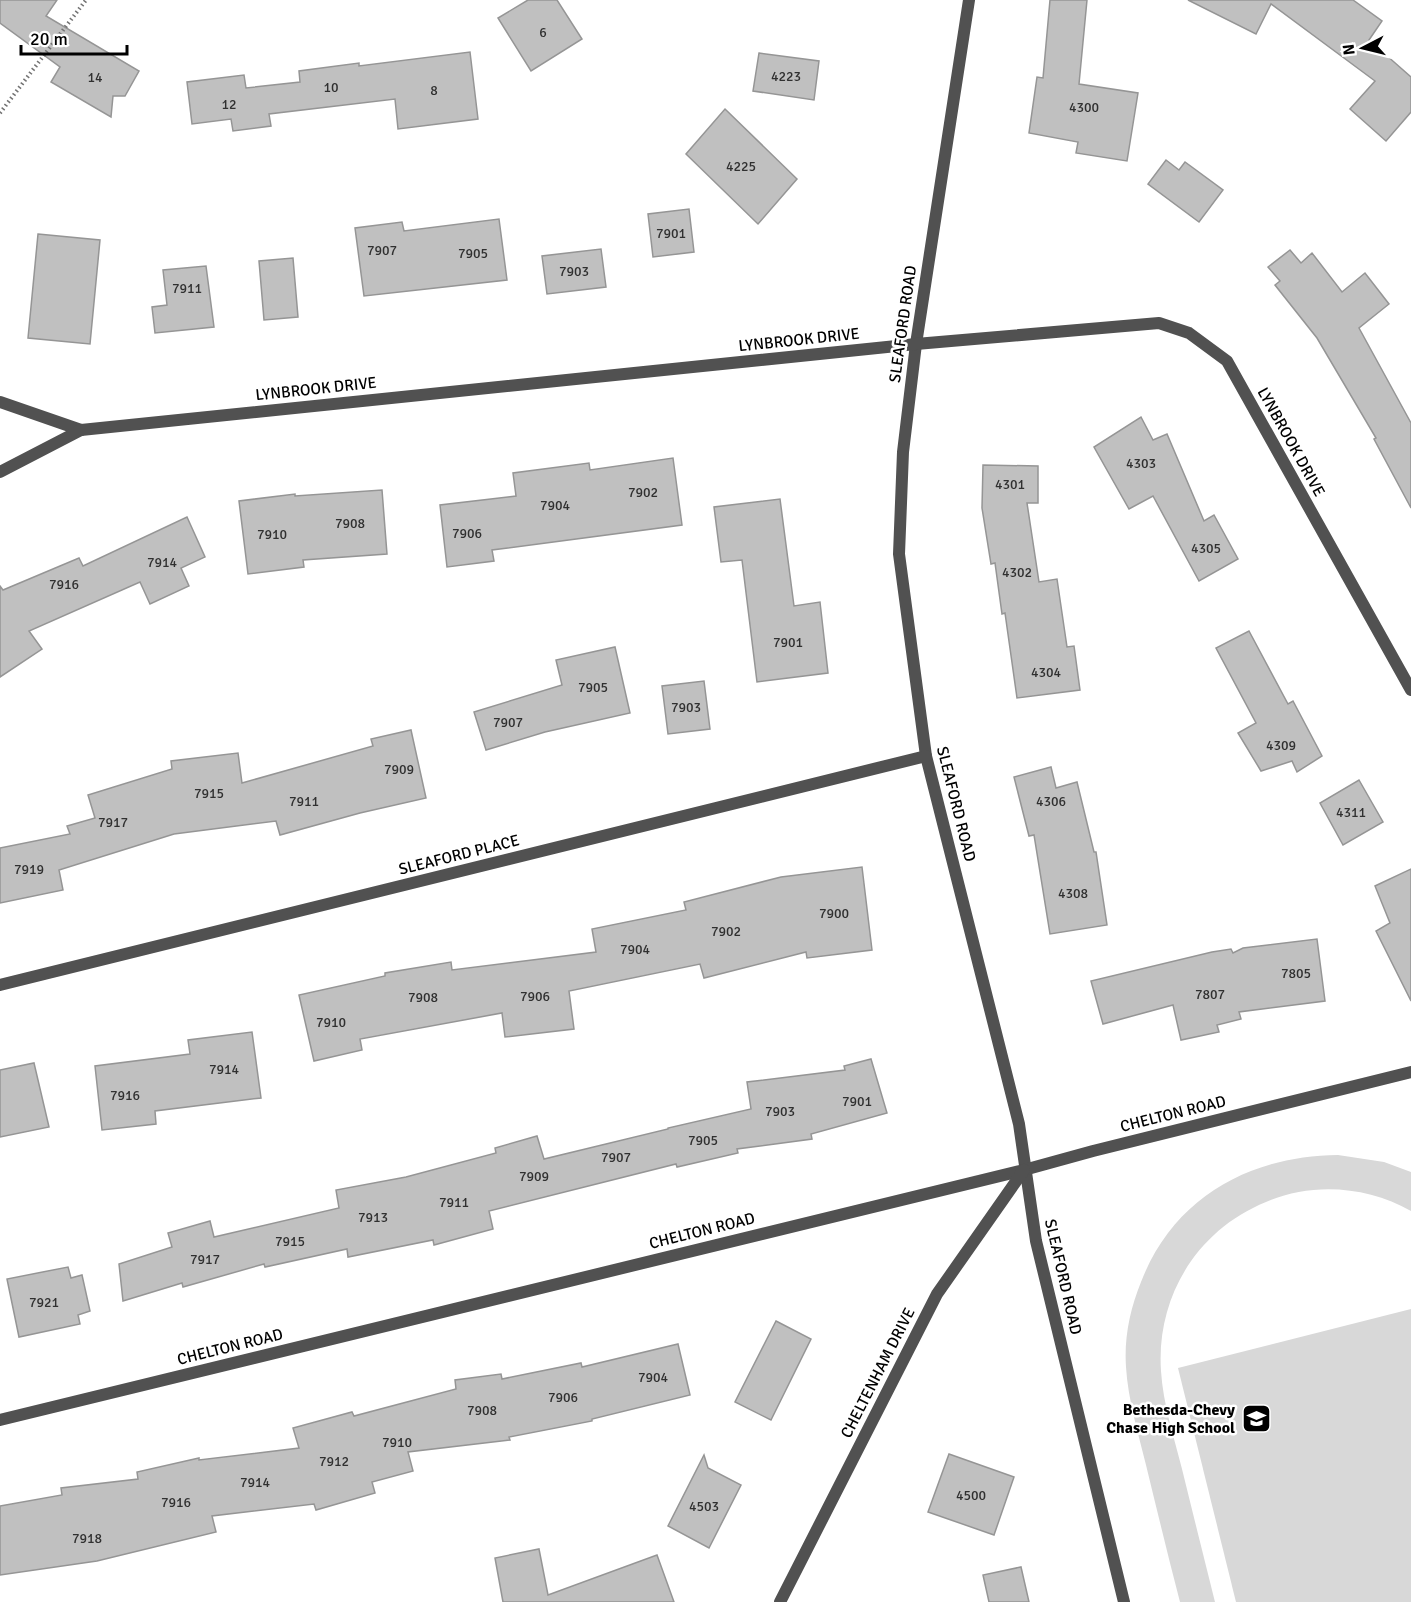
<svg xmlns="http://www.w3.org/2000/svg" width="1411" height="1602" viewBox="0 0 1411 1602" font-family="Signika,sans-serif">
<rect width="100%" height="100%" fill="#fff"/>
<!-- park -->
<g fill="#d8d8d8">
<path d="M1338,1155L1384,1162L1411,1172V1211C1367,1186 1312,1182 1266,1202C1197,1230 1156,1297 1161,1371C1163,1404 1174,1437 1182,1469C1193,1514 1204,1558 1215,1602H1180C1168,1556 1157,1510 1146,1465C1138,1432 1128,1400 1126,1367C1124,1338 1130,1309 1141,1282C1174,1197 1250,1156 1338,1155Z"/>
<polygon points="1411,1309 1411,1602 1236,1602 1178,1368"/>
</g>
<!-- building -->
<g fill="#c0c0c0" stroke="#959595" stroke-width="1.5">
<polygon points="0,0 57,0 46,16 139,71 125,96 113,96 111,117 51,82 60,67 0,23"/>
<polygon points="528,0 557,0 582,39 531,71 498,18"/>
<polygon points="1050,0 1087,0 1079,84 1138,93 1127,161 1076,153 1078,142 1029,133 1037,77 1043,78"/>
<polygon points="1188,0 1353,0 1382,21 1369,40 1411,77 1411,112 1386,141 1350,109 1375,81 1271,4 1256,34"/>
<polygon points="470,52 478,119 398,129 395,99 269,114 271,126 233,131 231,119 192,124 187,82 244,75 246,88 300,82 299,71 359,63 359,66"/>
<polygon points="759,53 819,61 814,100 753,91"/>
<polygon points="725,109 797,179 758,224 686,154"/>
<polygon points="1166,160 1179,170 1185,162 1223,190 1199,222 1148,184"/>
<polygon points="689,209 694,252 653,257 648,214"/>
<polygon points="499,219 507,280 364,296 355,228 402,222 404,231"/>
<polygon points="38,234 100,240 90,344 28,338"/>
<polygon points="601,249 606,287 547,294 542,256"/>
<polygon points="1290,250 1301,263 1312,253 1342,292 1365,273 1389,304 1359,328 1411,423 1411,508 1374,439 1376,438 1317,338 1275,285 1280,281 1268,267"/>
<polygon points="293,258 298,317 264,320 259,261"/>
<polygon points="206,266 214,327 155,333 152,307 167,305 163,270"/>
<polygon points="1141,417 1153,440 1167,434 1204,521 1214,515 1238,559 1199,581 1153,496 1129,509 1094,447"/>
<polygon points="673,458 682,525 492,550 494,561 447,567 440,505 516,496 513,473 589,463 590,470"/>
<polygon points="983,465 1038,466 1038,503 1027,503 1039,582 1057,579 1067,647 1074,646 1080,690 1017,698 1005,613 1002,614 995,563 991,564 982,508"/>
<polygon points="382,490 387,554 303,560 304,567 248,574 239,501 295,494 295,496"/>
<polygon points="780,499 794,606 820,602 828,673 757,682 742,560 721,562 714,507"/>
<polygon points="187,517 205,557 181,568 189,586 150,604 140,582 29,631 42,649 0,677 0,586 3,590 79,558 83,566"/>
<polygon points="1249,631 1288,704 1293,701 1322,756 1297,772 1292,761 1261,771 1238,733 1256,723 1216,648"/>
<polygon points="615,647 630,713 545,732 486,750 474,712 562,685 556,660"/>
<polygon points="704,681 710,729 668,734 662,686"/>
<polygon points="411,730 426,798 360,813 280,835 276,821 174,834 59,870 63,890 0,903 0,848 70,834 67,826 95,818 88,795 172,769 171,761 238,753 242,783 373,746 371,739"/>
<polygon points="1051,767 1056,788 1077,782 1094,852 1096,852 1107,925 1050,934 1034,835 1029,836 1014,777"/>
<polygon points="1359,780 1383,822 1343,845 1320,803"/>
<polygon points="862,867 872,950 807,958 806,952 704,978 700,964 569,991 574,1029 505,1037 502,1013 360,1039 362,1050 314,1061 299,995 385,976 385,973 451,962 452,970 596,952 592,929 686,910 684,902 781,877"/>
<polygon points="1411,869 1411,1001 1376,931 1390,923 1375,886"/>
<polygon points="1317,939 1325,1001 1239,1012 1241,1019 1217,1025 1219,1032 1181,1040 1173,1005 1103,1024 1091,981 1212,952 1231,949 1233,953 1243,948"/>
<polygon points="252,1032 261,1098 155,1111 156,1124 102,1130 95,1066 190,1054 188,1040"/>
<polygon points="871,1059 887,1113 811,1134 812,1139 737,1149 738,1153 677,1167 676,1164 489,1211 493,1229 434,1245 433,1240 348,1257 347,1249 265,1267 264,1264 183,1287 182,1283 123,1301 119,1264 172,1247 168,1233 210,1221 214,1237 339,1208 336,1190 406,1177 496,1153 495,1148 537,1136 544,1159 668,1129 668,1128 751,1109 747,1082 845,1070 844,1066"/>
<polygon points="34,1063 49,1127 0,1137 0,1070"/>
<polygon points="68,1267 71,1278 82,1275 90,1311 78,1315 80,1324 19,1337 7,1279"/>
<polygon points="776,1321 811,1339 771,1420 735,1402"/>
<polygon points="678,1344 690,1395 592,1419 592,1421 509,1437 510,1440 408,1452 413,1471 372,1482 375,1493 316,1510 314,1504 212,1516 216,1532 97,1561 0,1575 0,1506 62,1495 61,1488 138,1479 137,1472 199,1458 199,1460 299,1448 293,1428 352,1412 354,1416 456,1389 455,1380 501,1374 502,1379 581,1363 582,1367"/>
<polygon points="949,1454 1014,1477 994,1535 928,1512"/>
<polygon points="704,1455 708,1468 741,1485 709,1548 668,1526"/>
<polygon points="539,1549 548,1595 657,1555 674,1602 503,1602 495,1558"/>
<polygon points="1021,1567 1029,1602 989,1602 983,1575"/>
</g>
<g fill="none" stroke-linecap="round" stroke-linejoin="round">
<!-- path -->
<polyline stroke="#737373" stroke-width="4" stroke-dasharray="1.5 3" stroke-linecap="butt" points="0,113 86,0"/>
<!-- street -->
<g stroke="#515151" stroke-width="12">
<polyline points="969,0 916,344 903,452 899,554 926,756 1019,1124 1036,1241 1124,1602"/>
<polyline points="0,402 81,430"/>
<polyline points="0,472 81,430 916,344 1159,323 1189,333 1227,361 1411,690"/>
<polyline points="0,985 926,756"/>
<polyline points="0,1420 1024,1170 1093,1151 1411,1072"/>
<polyline points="780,1602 937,1294 1024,1170"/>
</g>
</g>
<!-- icons -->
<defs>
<symbol id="school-square" viewBox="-11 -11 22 22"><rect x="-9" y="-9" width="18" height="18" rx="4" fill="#000" stroke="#fff"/><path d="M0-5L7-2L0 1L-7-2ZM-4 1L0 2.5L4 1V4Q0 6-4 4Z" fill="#fff"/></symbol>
</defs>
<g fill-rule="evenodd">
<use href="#school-square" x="1240" y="1402" width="33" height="33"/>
</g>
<g text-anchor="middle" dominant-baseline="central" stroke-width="5" stroke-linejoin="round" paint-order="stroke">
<!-- number labels -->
<g font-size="14" fill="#303030">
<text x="543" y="32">6</text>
<text x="786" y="76">4223</text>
<text x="95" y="77">14</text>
<text x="331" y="87">10</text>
<text x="434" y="90">8</text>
<text x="229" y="104">12</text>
<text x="1084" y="107">4300</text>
<text x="741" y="166">4225</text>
<text x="671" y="233">7901</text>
<text x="382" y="250">7907</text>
<text x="473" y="253">7905</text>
<text x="574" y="271">7903</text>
<text x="187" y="288">7911</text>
<text x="1141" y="463">4303</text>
<text x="1010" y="484">4301</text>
<text x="643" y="492">7902</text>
<text x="555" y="505">7904</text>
<text x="350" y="523">7908</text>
<text x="467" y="533">7906</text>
<text x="272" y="534">7910</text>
<text x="1206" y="548">4305</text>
<text x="162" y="562">7914</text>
<text x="1017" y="572">4302</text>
<text x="64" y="584">7916</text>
<text x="788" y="642">7901</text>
<text x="1046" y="672">4304</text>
<text x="593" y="687">7905</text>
<text x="686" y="707">7903</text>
<text x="508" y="722">7907</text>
<text x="1281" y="745">4309</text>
<text x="399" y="769">7909</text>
<text x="209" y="793">7915</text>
<text x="304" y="801">7911</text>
<text x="1051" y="801">4306</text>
<text x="1351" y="812">4311</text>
<text x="113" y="822">7917</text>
<text x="29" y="869">7919</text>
<text x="1073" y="893">4308</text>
<text x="834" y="913">7900</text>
<text x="726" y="931">7902</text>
<text x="635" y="949">7904</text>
<text x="1296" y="973">7805</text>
<text x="1210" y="994">7807</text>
<text x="535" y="996">7906</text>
<text x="423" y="997">7908</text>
<text x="331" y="1022">7910</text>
<text x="224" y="1069">7914</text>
<text x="125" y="1095">7916</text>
<text x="857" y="1101">7901</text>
<text x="780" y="1111">7903</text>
<text x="703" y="1140">7905</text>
<text x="616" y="1157">7907</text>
<text x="534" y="1176">7909</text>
<text x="454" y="1202">7911</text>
<text x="373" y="1217">7913</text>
<text x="290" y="1241">7915</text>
<text x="205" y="1259">7917</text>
<text x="44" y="1302">7921</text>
<text x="653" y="1377">7904</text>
<text x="563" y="1397">7906</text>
<text x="482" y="1410">7908</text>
<text x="397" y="1442">7910</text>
<text x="334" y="1461">7912</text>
<text x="255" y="1482">7914</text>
<text x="971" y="1495">4500</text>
<text x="176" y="1502">7916</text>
<text x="704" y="1506">4503</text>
<text x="87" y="1538">7918</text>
</g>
<!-- street labels -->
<g font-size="16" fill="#000" stroke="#fff">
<text transform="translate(903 324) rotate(-82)">SLEAFORD ROAD</text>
<text transform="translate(799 340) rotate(-6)">LYNBROOK DRIVE</text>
<text transform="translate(316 389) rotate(-6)">LYNBROOK DRIVE</text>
<text transform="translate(1291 442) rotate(61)">LYNBROOK DRIVE</text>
<text transform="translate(956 804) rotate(76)">SLEAFORD ROAD</text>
<text transform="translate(459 855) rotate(-14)">SLEAFORD PLACE</text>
<text transform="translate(1173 1114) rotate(-14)">CHELTON ROAD</text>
<text transform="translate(702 1231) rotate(-14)">CHELTON ROAD</text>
<text transform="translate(1063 1277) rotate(77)">SLEAFORD ROAD</text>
<text transform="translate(230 1347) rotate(-14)">CHELTON ROAD</text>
<text transform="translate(878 1373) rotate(-63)">CHELTENHAM DRIVE</text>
</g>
<!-- poi labels -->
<g font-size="16" font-weight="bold" fill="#000" stroke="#fff" text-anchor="end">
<text x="1235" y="1410">Bethesda-Chevy<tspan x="1235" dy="18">Chase High School</tspan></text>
</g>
</g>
<!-- north arrow -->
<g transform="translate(1363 48) rotate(263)" stroke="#ffffff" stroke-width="4.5" paint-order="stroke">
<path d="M0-4.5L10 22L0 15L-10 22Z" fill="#000000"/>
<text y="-9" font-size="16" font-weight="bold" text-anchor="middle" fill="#000000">N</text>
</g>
<!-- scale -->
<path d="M21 45v9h106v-9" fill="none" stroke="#000000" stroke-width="3"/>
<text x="30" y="45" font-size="18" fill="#000000" stroke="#ffffff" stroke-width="4.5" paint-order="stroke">20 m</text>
</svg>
